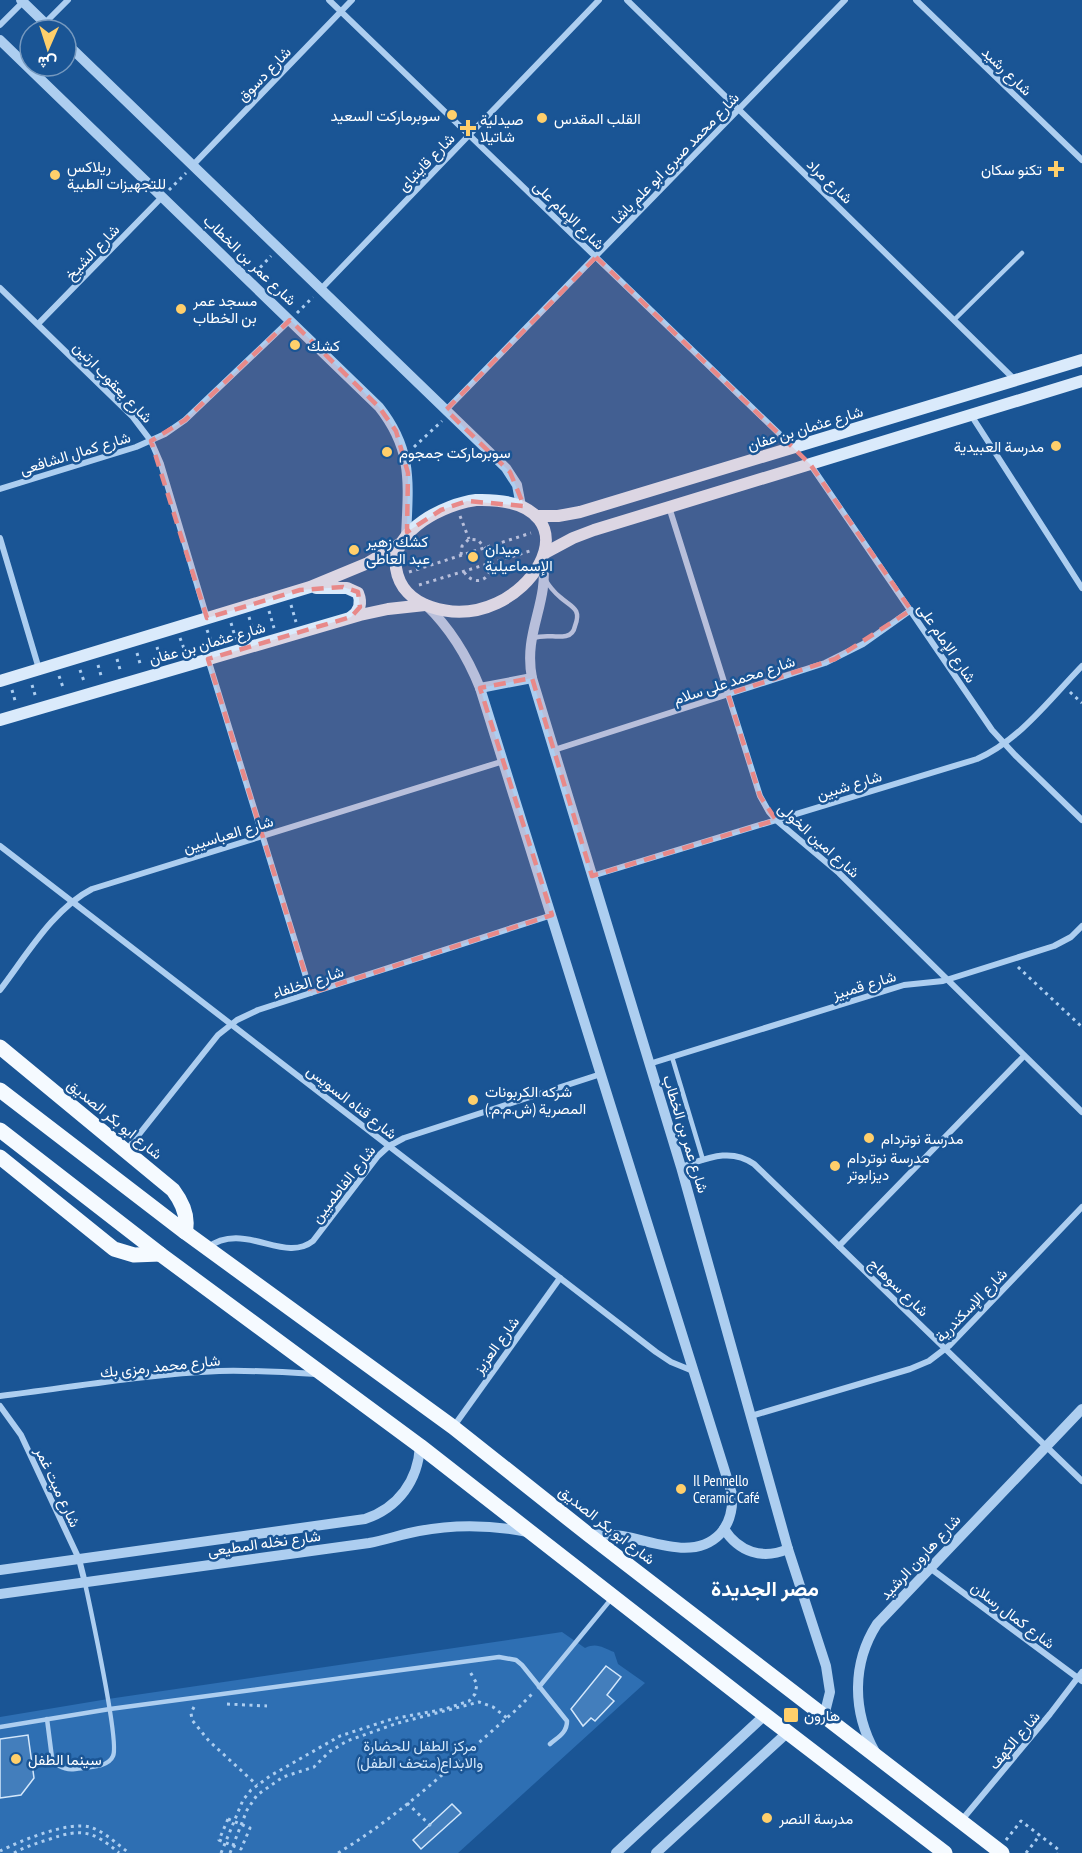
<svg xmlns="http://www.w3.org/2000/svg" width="1082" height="1853" viewBox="0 0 1082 1853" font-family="'PT Sans Narrow',Vazirmatn,sans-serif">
<rect width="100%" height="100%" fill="#1a5595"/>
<!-- green -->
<path fill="#2e6fb3" d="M562,1632L585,1648C597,1642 603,1648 614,1652L618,1664L645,1683L458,1853H0V1717L108,1699Z"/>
<!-- building -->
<g fill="#437ebc" stroke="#d3e7fb" stroke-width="1.5">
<polygon points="606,1666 621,1677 607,1695 614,1701 595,1721 591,1718 583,1726 571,1709"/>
<polygon points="28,1735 34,1778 21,1795 0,1798 0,1739"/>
<polygon points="452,1804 461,1813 421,1849 413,1840"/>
</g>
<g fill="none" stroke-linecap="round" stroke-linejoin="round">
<!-- path -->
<g stroke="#adcef0" stroke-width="3" stroke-dasharray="3 4.5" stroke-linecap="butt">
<polyline points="169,190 186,173"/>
<polyline points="255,273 271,256"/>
<polyline points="297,313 313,297"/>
<polyline points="414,447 442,421"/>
<polyline points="460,516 469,539"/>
<polyline points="461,555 462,546 469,539 478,540 485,548"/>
<polyline points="409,572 531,533"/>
<path d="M464,572C474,587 492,581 490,563"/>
<polyline points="419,585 530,551"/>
<polyline points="291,605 296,622"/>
<polyline points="269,611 274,628"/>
<polyline points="249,617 254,634"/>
<polyline points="231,623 236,640"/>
<polyline points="207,630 213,646"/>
<polyline points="180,638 186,654"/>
<polyline points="157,647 161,661"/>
<polyline points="137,653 141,667"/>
<polyline points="117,659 121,673"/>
<polyline points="98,665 102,679"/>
<polyline points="80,670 85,684"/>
<polyline points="59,676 64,690"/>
<polyline points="32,685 36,698"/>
<polyline points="12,690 16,704"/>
<polyline points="1070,692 1082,703"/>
<polyline points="1018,967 1082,1027"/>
<polyline points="227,1704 267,1706"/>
<polyline points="194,1707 191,1713 192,1720 209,1741 257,1785"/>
<polyline points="407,1803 431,1826"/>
<polygon points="228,1819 250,1828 241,1849 219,1840"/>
<polyline points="1006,1840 1021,1821 1059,1850 1058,1853"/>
<path d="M0,1851C20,1841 68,1821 90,1827C105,1832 117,1844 129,1853"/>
<path d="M14,1853C25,1847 37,1843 50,1839C81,1828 94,1831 119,1853"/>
<polyline points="221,1853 243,1800 251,1790 270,1776 340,1736 392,1719 445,1709 469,1701 475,1694 477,1684 469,1670"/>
<polyline points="230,1853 247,1810 257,1795 283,1777 314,1767 329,1752 347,1741 398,1723 479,1702 493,1707 507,1718"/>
<path d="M338,1853C403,1814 459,1759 516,1710L533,1693"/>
<polyline points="1026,1853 1040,1835"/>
</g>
<!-- service -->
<g stroke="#adcef0" stroke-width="4.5">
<polyline points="954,320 1022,253"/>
<path d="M533,638C546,634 555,638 566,636C571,635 574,631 575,626C582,608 571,607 560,597C554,592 549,586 545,579"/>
<polyline points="672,1057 703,1160"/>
<polyline points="539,1687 612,1598"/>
<path d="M47,1719L52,1758C57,1767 65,1770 75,1769C87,1767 108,1768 113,1756C120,1743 90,1607 85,1583"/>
<path d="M0,1727L110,1709L499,1657L516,1660L522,1665L567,1721C567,1733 558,1737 550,1744"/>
</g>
<!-- minor -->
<g stroke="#adcef0" stroke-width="6">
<polyline points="329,0 793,447"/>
<polyline points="627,0 1014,379"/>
<polyline points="916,0 1082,160"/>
<polyline points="45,23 68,0"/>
<polyline points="0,25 23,2"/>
<polyline points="193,165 352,0"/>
<polyline points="0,288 132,416 151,441 161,464 207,618"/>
<polyline points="321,289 599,0"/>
<polyline points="38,324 162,197"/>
<polyline points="446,410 845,0"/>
<polyline points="971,415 1082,588"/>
<polyline points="810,464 992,730 1015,755 1082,820"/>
<polyline points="0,489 136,447 165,434 185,420 290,320"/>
<polyline points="669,507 760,796 769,812 776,820 839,873 1082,1112"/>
<polyline points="0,538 39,669"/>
<polyline points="208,659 311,993"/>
<polyline points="554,750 825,663 863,644 911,610"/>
<polyline points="0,846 656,1352 671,1362 693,1371"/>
<path d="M592,876L977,759C1020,740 1050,699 1082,666"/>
<path d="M0,990C26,956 54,908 92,889L504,761"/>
<polyline points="649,1064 904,985 943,981 1054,946 1071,937 1082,926"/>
<polyline points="125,1152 218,1035 237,1020 258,1010 552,915"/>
<path d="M681,1167C706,1159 730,1147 754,1164L1082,1481"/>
<polyline points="839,1246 1024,1056"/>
<path d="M207,1248C243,1220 284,1264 313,1241L378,1156L389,1146L404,1138L601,1074"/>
<path d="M0,1396C73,1387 146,1374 219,1371C252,1370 284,1372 316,1374"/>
<polyline points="0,1406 21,1435 79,1559 85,1583"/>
<polyline points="751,1416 910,1369 929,1361 950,1345 1082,1207"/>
<polyline points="454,1426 560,1278"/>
<polyline points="930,1568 1082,1681"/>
<polyline points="961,1821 1050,1714 1082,1672"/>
</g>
<!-- tertiary -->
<g stroke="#adcef0" stroke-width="10">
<polyline points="21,0 52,30"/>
<path d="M0,40L379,407C414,451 408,485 406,538"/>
<polyline points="66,43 506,468 517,485 521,506"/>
<path d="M543,560C549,604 523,632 532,678L681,1167L788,1549L826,1666L830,1692L824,1716"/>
<path d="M426,605C450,628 468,658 480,688L732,1494C733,1509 730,1523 720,1534C694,1561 653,1541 622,1536C611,1534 600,1534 589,1535"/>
<polyline points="480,688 532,678"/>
<path d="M724,1529C739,1552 762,1560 788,1549"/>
<path d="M0,1570L365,1519C398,1508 418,1481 420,1446"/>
<path d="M0,1594L369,1543C386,1540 402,1534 419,1531C455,1524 492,1525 528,1532"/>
<path d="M875,1752C852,1711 852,1663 877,1624L1082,1409"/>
<polyline points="616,1853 765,1715"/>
<polyline points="656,1853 788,1732"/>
</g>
<!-- secondary -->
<g stroke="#daeafb" stroke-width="12">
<path d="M476,500C611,496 525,639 431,607C413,601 399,588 396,568C392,529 445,504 476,500Z"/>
<polyline points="536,516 558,516 580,512 1082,360"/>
<polyline points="545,553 573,538 594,530 1082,381"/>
<path d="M316,588H347L358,593C362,603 360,611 351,617"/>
<polyline points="0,681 310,587 368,563 403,542"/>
<polyline points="0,720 360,615 388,609 425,605"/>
</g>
<!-- primary -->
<g stroke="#f5faff" stroke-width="15">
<path d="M0,1047L173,1190C182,1202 189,1217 185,1232"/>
<polyline points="0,1090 185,1232 453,1427 589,1535 1002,1853"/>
<polyline points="0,1130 160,1254 420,1446 765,1715 945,1853"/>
<polyline points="0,1157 114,1249 134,1255 160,1254"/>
</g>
</g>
<!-- marked area -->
<path fill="#e88989" fill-opacity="0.2" stroke="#e88989" stroke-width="4.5" stroke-dasharray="12 8" stroke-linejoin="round" d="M596,257L810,464L911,610L835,659L728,694L760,796L776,820L592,876L532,678L480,688L552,915L311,993L208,659L351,617L360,607L358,592L343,587L300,590L207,618L151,441L185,420L290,320L379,407L396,431L408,473L407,532L441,510L467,501L524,506L510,472L446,410Z"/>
<!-- markers -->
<g fill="#ffcf6b" stroke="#1a5595" stroke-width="2">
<circle cx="452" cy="115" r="6"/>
<circle cx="542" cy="118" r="6"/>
<path d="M465 119h6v6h6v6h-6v6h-6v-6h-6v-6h6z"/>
<path d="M1053 160h6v6h6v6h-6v6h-6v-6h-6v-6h6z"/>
<circle cx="55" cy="175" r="6"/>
<circle cx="181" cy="309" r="6"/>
<circle cx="295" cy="345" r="6"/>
<circle cx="1056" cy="446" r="6"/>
<circle cx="387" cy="452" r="6"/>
<circle cx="354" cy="550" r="6"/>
<circle cx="473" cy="557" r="6"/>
<circle cx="473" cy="1100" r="6"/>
<circle cx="869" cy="1138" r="6"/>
<circle cx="835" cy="1166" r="6"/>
<circle cx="681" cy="1489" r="6"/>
<rect x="783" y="1707" width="16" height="16" rx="3"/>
<circle cx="16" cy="1759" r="6"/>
<circle cx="767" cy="1818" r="6"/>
</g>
<g text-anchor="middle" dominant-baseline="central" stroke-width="5" stroke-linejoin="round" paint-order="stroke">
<!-- street labels -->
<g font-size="15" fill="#fff" stroke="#1a5595">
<text transform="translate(1007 71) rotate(44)">شارع رشيد</text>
<text transform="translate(264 74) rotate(-46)">شارع دسوق</text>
<text transform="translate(675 158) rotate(-46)">شارع محمد صبرى ابو علم باشا</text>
<text transform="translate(426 162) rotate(-46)">شارع قايتباى</text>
<text transform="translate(830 181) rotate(44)">شارع مراد</text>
<text transform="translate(569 215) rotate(44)">شارع الإمام على</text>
<text transform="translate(92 252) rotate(-46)">شارع الشيخ</text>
<text transform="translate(250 260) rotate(44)">شارع عمر بن الخطاب</text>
<text transform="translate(113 382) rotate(46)">شارع يعقوب ارتين</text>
<text transform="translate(805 428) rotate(-17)">شارع عثمان بن عفان</text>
<text transform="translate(75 453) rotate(-17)">شارع كمال الشافعى</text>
<text transform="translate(207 643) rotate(-16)">شارع عثمان بن عفان</text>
<text transform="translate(947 643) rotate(56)">شارع الإمام على</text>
<text transform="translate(734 680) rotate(-18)">شارع محمد على سلام</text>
<text transform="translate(849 785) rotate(-17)">شارع شبين</text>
<text transform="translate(228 834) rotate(-17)">شارع العباسيين</text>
<text transform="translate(819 840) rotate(42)">شارع امين الخولى</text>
<text transform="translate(308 982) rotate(-18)">شارع الخلفاء</text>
<text transform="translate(864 985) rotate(-17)">شارع قمبيز</text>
<text transform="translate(352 1102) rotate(38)">شارع قناه السويس</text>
<text transform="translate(115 1119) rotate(39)">شارع ابو بكر الصديق</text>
<text transform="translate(686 1134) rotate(73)">شارع عمر بن الخطاب</text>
<text transform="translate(343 1184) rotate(-52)">شارع الفاطميين</text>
<text transform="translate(899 1287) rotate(44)">شارع سوهاج</text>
<text transform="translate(971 1305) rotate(-46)">شارع الإسكندرية</text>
<text transform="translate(496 1345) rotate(-54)">شارع العزيز</text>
<text transform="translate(160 1366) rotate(-6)">شارع محمد رمزى بك</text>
<text transform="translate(58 1487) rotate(65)">شارع ميت غمر</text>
<text transform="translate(607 1525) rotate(38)">شارع ابو بكر الصديق</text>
<text transform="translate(264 1543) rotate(-8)">شارع نخله المطيعى</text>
<text transform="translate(920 1557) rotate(-47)">شارع هارون الرشيد</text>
<text transform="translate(1013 1615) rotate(37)">شارع كمال رسلان</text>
<text transform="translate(1014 1740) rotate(-50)">شارع الكهف</text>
</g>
<!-- poi labels -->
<g font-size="15" fill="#fff" stroke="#1a5595" text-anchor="start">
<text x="440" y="115" text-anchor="end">سوبرماركت السعيد</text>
<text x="554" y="118">القلب المقدس</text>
<text x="480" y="119">صيدلية<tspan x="480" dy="17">شاتيلا</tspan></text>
<text x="67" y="166">ريلاكس<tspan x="67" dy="17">للتجهيزات الطبية</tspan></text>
<text x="1042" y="169" text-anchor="end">تكنو سكان</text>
<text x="193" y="300">مسجد عمر<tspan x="193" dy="17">بن الخطاب</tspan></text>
<text x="307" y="345">كشك</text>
<text x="1044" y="446" text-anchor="end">مدرسة العبيدية</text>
<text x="399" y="452">سوبرماركت جمجوم</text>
<text x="366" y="541">كشك زهير<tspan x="366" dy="17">عبد العاطى</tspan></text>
<text x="485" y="548">ميدان<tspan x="485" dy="17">الإسماعيلية</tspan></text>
<text x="485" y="1091">شركه الكربونات<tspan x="485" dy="17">المصرية (ش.م.م.)</tspan></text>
<text x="881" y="1138">مدرسة نوتردام</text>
<text x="847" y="1157">مدرسة نوتردام<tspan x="847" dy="17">ديزابوتر</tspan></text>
<text x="693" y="1480">Il Pennello<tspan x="693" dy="17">Ceramic Café</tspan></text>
<text x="804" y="1715">هارون</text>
<text x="28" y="1759">سينما الطفل</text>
<text x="779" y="1818">مدرسة النصر</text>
</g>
<!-- park labels -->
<g font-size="15" fill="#d3e7fb" stroke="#1a5595">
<text x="420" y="1745">مركز الطفل للحضارة<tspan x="420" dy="17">والابداع(متحف الطفل)</tspan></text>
</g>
<!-- district labels -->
<g font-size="21" font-weight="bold" fill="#fff" stroke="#1a5595">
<text x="765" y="1588">مصر الجديدة</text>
</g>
</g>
<!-- north arrow -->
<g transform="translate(48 48) rotate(183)"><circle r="28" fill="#1a5595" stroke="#7699bf" stroke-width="1.5"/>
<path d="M0-4.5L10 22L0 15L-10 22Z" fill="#ffcf6b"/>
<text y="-9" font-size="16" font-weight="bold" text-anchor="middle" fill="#ffffff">ش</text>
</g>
</svg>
